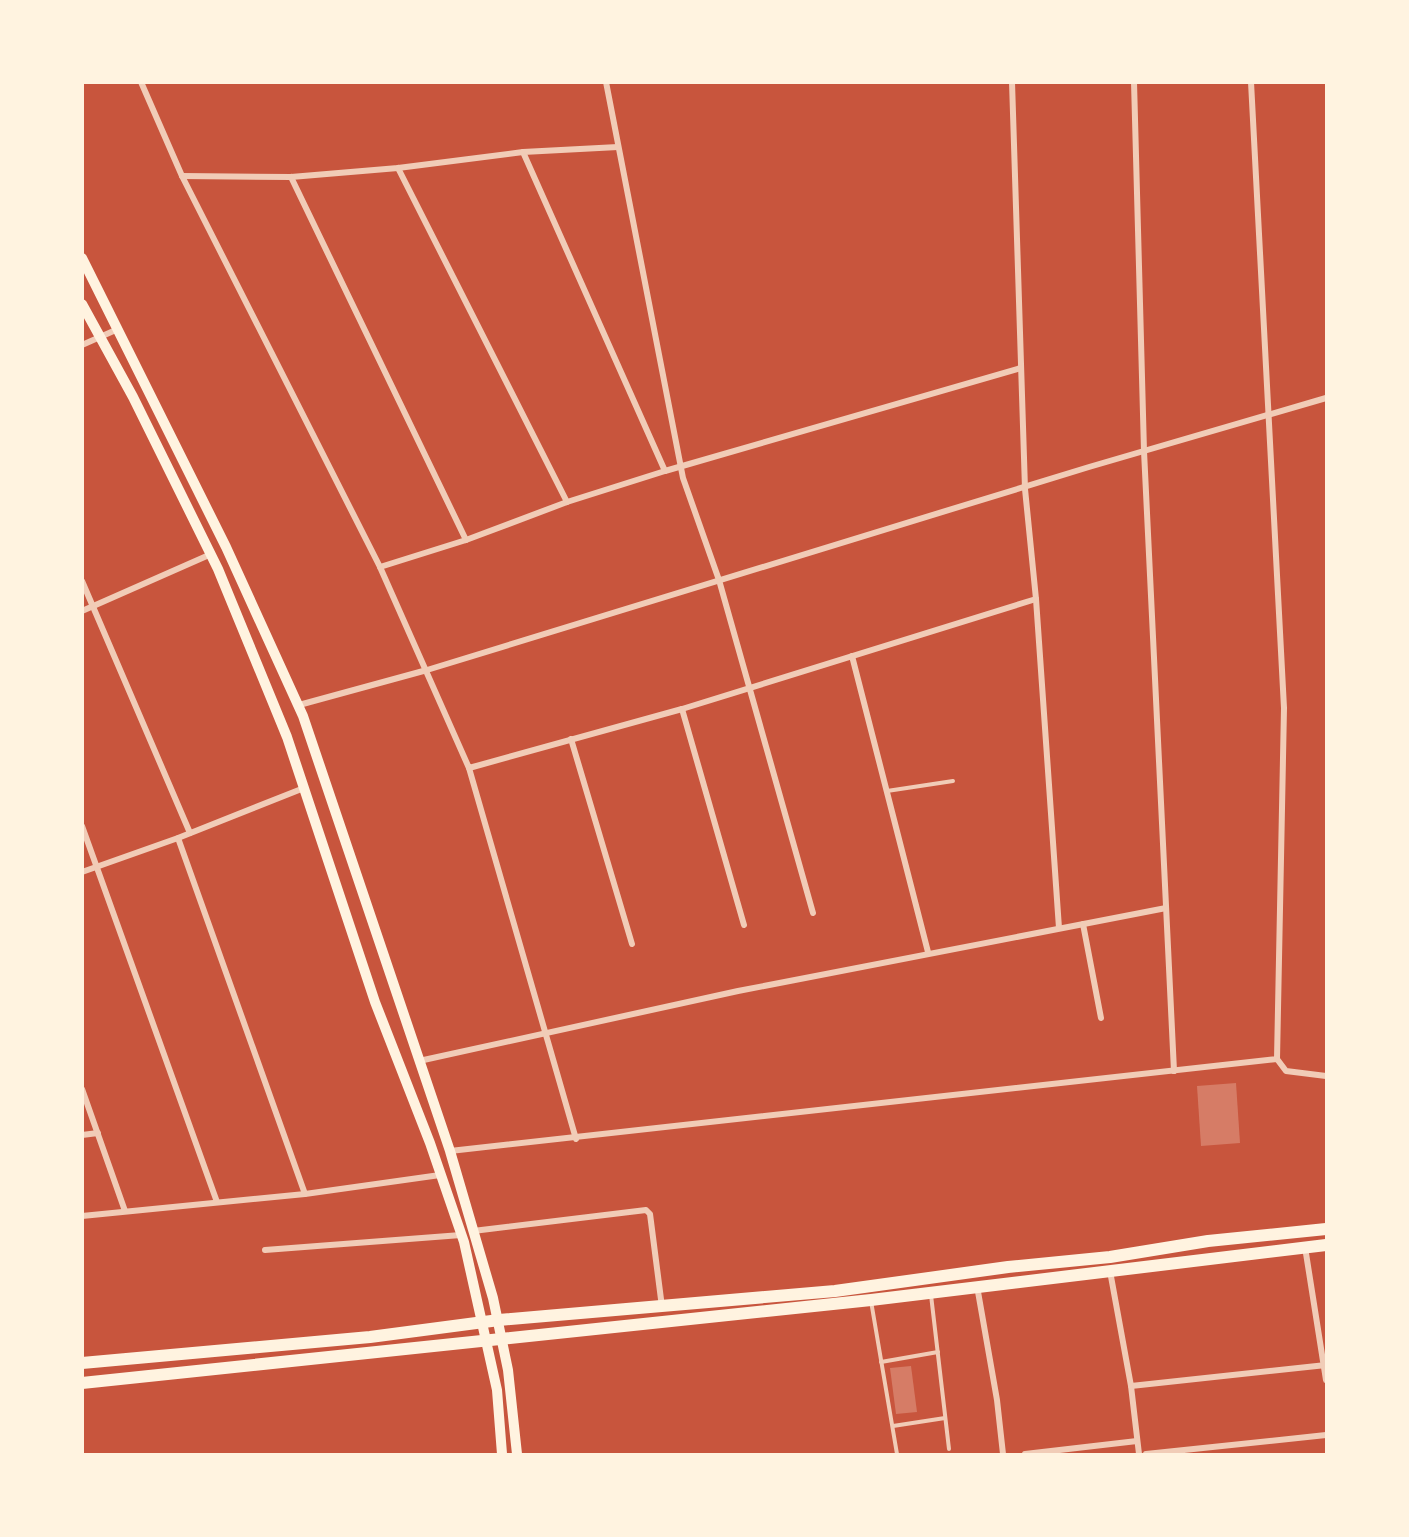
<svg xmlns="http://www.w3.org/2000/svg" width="1409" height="1537" viewBox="0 0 1409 1537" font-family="'DM Sans',sans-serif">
<rect width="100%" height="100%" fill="#c8553d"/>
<!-- building -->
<g fill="#d67c66">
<polygon points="1236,1083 1240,1143 1201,1146 1197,1086"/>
<polygon points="911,1366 917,1412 896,1414 890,1368"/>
</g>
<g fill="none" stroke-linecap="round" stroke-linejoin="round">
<!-- service -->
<g stroke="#f1ccb7" stroke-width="4">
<polyline points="887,791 953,781"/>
<polyline points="931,1295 949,1449"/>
<polyline points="871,1301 897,1454"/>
<polyline points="881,1362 938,1352"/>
<polyline points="893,1426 945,1418"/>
</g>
<!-- minor -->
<g stroke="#f1ccb7" stroke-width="6">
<polyline points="141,82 182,176 380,567 469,768 682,709 1036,599 1025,489 1012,82"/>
<polyline points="606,82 683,478 719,580 813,913"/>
<polyline points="1134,82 1144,451 1174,1071"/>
<polyline points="523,152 665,471"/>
<polyline points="398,168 567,502"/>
<polyline points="182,176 291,177 398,168 523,152 618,147"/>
<polyline points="291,177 466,540"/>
<polyline points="82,345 118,329"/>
<polyline points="380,567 466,540 567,502 665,471 1021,368"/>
<polyline points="82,581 190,833"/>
<polyline points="1036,599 1059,928"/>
<polyline points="82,611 209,555"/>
<polyline points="852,656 928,952"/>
<polyline points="299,705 427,670 1089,467 1326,398"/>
<polyline points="682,709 744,925"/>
<polyline points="571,739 632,944"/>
<polyline points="469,768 576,1139"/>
<polyline points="82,826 217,1202"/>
<polyline points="178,838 305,1194"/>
<polyline points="82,872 178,838 304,788"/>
<polyline points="1083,924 1101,1018"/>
<polyline points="1277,1059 1286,1071 1326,1076"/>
<polyline points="419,1061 738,991 1166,908"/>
<polyline points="82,1089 125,1211"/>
<polyline points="82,1135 98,1133"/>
<polyline points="450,1151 1277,1059 1284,708 1251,82"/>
<polyline points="82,1216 305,1194 440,1175"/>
<polyline points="473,1231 646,1210 650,1214 662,1307"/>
<polyline points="1305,1247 1326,1380"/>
<polyline points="265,1250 461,1235"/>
<polyline points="1110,1271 1131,1386 1326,1365"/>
<polyline points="977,1286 997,1400 1003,1454"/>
<polyline points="1131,1386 1139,1454"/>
<polyline points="1025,1454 1137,1441"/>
<polyline points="1146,1454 1326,1435"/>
</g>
<!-- secondary -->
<g stroke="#fff3e0" stroke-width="10">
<polyline points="82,258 226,547 303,716 450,1151 493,1298 508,1370 517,1454"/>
<polyline points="82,304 133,397 218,569 287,737 375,1002 430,1143 464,1242 497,1390 502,1454"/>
</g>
<!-- trunk -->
<g stroke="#fff3e0" stroke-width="12">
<polyline points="82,1363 370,1337 499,1320 835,1291 1008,1267 1110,1257 1208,1241 1326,1229"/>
<polyline points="82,1383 871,1300 1326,1245"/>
</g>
</g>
<!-- border -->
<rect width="1409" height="1537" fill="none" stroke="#fff3e0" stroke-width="168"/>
</svg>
